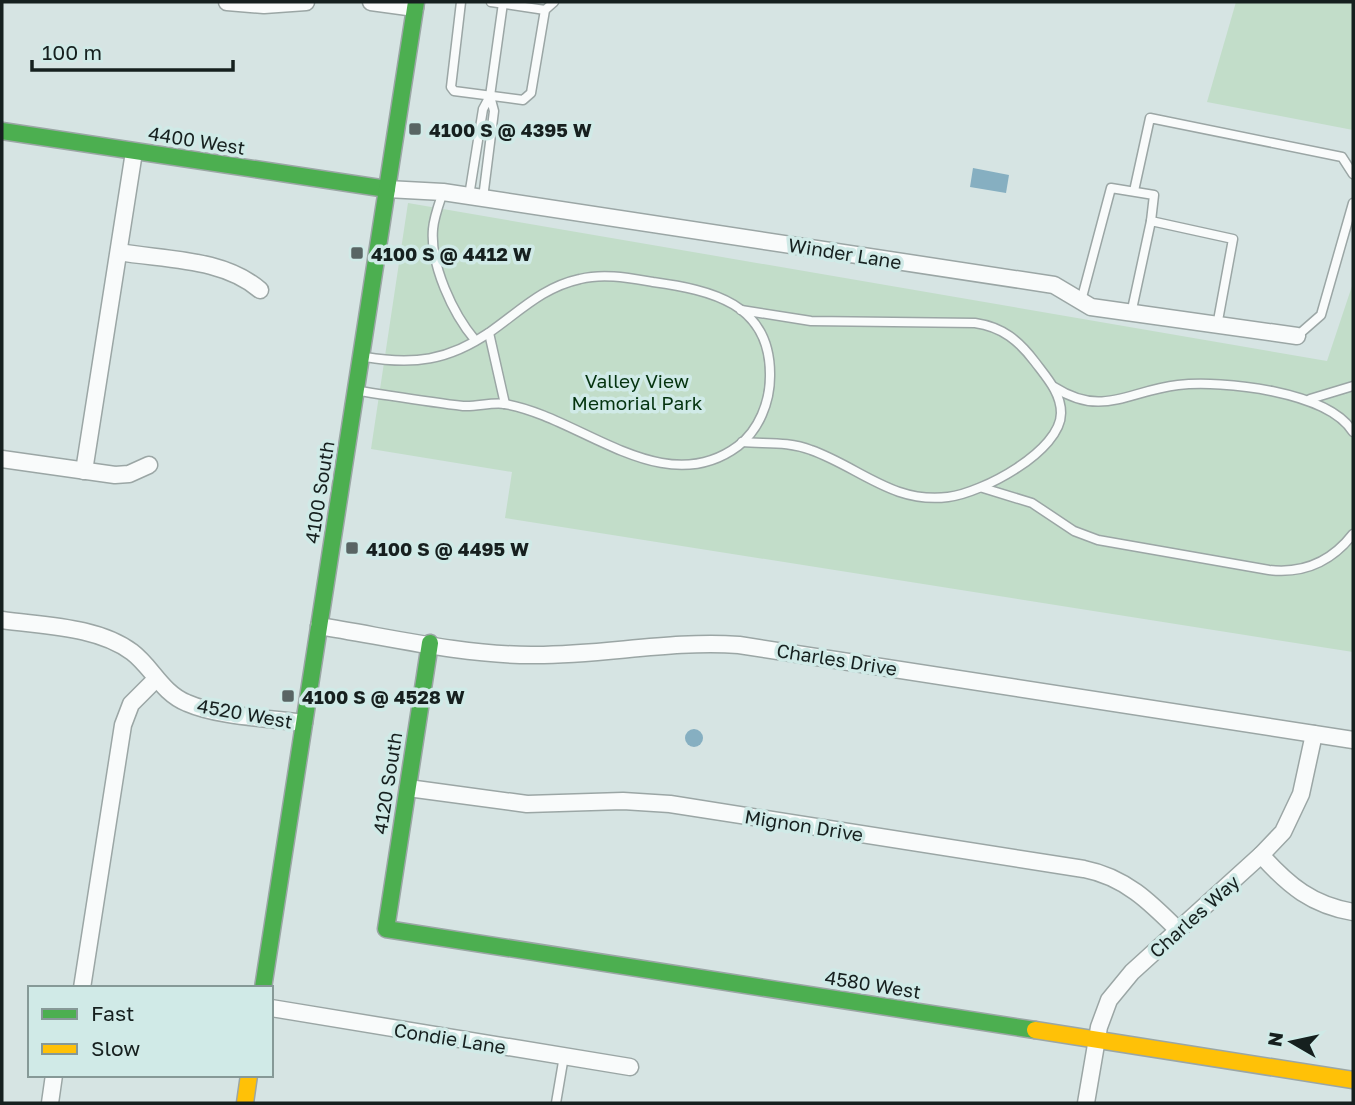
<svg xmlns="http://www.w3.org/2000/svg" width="1355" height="1105" viewBox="0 0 1355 1105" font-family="'Golos Text',sans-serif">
<rect width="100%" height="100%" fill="#d6e4e3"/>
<!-- green -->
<g fill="#c2ddc9">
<polygon points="1236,2 1353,2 1353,130 1207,102"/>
<polygon points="408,203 1327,361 1353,283 1353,652 505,518 512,472 371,449"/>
</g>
<!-- water -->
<g fill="#86afc1">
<polygon points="973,168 1009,175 1006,193 970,187"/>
<circle cx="694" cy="738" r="9"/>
</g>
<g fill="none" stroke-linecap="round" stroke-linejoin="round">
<defs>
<g id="lane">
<polyline points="461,2 451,87 454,91 523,100 531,93 545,10 554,2"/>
<polyline points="491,2 545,10"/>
<polyline points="490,96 503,3"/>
<polyline points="1134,191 1150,118 1342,157 1353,174"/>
<path d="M443,192C439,204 434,217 433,229C430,265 453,314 475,340"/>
<polyline points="469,196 483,109 490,96 494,111 483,198"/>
<polyline points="1081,301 1111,188 1154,195 1151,221"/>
<path d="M741,310L811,321L975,323C1003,327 1019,341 1035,362C1047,378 1061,393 1061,413C1061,451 982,493 948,497C893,504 859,467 811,450C788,441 766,444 742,442"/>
<polyline points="1131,314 1151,221 1233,239 1217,326"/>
<polyline points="489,333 505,404"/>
<polyline points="1297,336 1321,315 1353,203"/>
<path d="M1054,387C1103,418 1127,391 1178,385C1222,380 1328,391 1353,432"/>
<path d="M359,391C393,396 428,402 463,406C477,407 491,402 505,404C581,417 663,502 738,446C759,430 770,402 770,376C771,303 711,290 653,282C629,278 604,273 580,279C543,287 520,311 490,332C448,361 413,365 365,357"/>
<polyline points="1310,399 1353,386"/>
<path d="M983,488L1032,503L1074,531L1098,540L1269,570C1304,574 1332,561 1353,534"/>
<polyline points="556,1103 564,1056"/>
</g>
<g id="street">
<polyline points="227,2 264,5 306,2"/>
<polyline points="371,2 415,8"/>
<polyline points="387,189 443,192 1054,285 1091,307 1297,336"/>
<path d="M119,252C165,260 223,258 260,290"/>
<polyline points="2,459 115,475 129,474 149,465"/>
<polyline points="84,471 134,152"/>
<path d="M2,620C43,626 97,626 132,652C152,667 162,693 187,703C219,717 269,718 304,723"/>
<path d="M319,626C388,637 461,655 531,655C601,656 669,640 739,645L1353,740"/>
<path d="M408,788L527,804L623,801L670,804L1084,869C1125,877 1150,902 1178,930"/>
<path d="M1261,855C1289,886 1312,905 1353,912"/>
<polyline points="82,988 123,725 131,704 156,679"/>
<polyline points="271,1008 630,1067"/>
<polyline points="50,1103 54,1075"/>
<polyline points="1086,1103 1099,1027 1109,1000 1132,972 1261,855 1283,832 1301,794 1314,734"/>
</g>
<g id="fast">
<polyline points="2,131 387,189"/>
<polyline points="430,643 386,929 1035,1030"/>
<polyline points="263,988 416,2"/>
</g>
<g id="slow">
<polyline points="1035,1030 1353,1080"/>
<polyline points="245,1103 249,1075"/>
</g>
</defs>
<!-- lane casing -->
<use href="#lane" stroke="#9ba6a5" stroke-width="11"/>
<!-- street casing -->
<use href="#street" stroke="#9ba6a5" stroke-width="19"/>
<!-- fast casing -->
<use href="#fast" stroke="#9ba6a5" stroke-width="19"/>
<!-- slow casing -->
<use href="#slow" stroke="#9ba6a5" stroke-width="19"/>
<!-- lane -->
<use href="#lane" stroke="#f9fbfb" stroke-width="8"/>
<!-- street -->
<use href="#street" stroke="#f9fbfb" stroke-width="16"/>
<!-- fast -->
<use href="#fast" stroke="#4caf50" stroke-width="16"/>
<!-- slow -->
<use href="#slow" stroke="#ffc107" stroke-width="16"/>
</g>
<!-- markers -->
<g fill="#596564" stroke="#d0eae7" stroke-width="2.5">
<rect x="408" y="122" width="14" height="14" rx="3.5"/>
<rect x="350" y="246" width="14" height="14" rx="3.5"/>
<rect x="345" y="541" width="14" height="14" rx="3.5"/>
<rect x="281" y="689" width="14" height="14" rx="3.5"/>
</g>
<g text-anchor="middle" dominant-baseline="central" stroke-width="7" stroke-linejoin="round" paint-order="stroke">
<!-- poi labels -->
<g font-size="19" font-weight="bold" fill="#16201f" stroke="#d0eae7" text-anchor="start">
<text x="429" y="129">4100 S @ 4395 W</text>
<text x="371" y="253">4100 S @ 4412 W</text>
<text x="366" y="548">4100 S @ 4495 W</text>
<text x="302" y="696">4100 S @ 4528 W</text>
</g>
<!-- street labels -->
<g font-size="19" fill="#16201f" stroke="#d0eae7">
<text transform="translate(197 140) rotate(9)">4400 West</text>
<text transform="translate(845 253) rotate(9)">Winder Lane</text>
<text transform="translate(319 492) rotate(-81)">4100 South</text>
<text transform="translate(837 659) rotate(9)">Charles Drive</text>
<text transform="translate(245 713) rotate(10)">4520 West</text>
<text transform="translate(387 783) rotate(-81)">4120 South</text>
<text transform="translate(804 825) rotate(9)">Mignon Drive</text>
<text transform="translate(1194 916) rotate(-42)">Charles Way</text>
<text transform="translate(873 984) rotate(9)">4580 West</text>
<text transform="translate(450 1038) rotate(9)">Condie Lane</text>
</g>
<!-- park labels -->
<g font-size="19" fill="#04330f" stroke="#d0eae7">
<text x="637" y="380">Valley View<tspan x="637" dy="22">Memorial Park</tspan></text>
</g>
</g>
<!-- border -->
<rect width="1355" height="1105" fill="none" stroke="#16201f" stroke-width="7"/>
<!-- legend -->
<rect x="28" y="986" width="245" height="91" fill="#d0eae7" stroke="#869997" stroke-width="2"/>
<rect x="42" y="1009" width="35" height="10" fill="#4caf50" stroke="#869997" stroke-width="2"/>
<text x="91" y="1021" font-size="21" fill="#16201f">Fast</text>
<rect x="42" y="1044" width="35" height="10" fill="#ffc107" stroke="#869997" stroke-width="2"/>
<text x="91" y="1056" font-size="21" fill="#16201f">Slow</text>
<!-- north arrow -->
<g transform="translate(1292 1042) rotate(279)" stroke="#d0eae7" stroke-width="5" paint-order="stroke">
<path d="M0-5L12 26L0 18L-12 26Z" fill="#16201f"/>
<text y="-10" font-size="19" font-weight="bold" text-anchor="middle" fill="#16201f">N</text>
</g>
<!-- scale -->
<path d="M32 60v10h201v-10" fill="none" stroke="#16201f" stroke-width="3.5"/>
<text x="42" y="60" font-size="21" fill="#16201f" stroke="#d0eae7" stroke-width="5" paint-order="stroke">100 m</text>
</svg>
